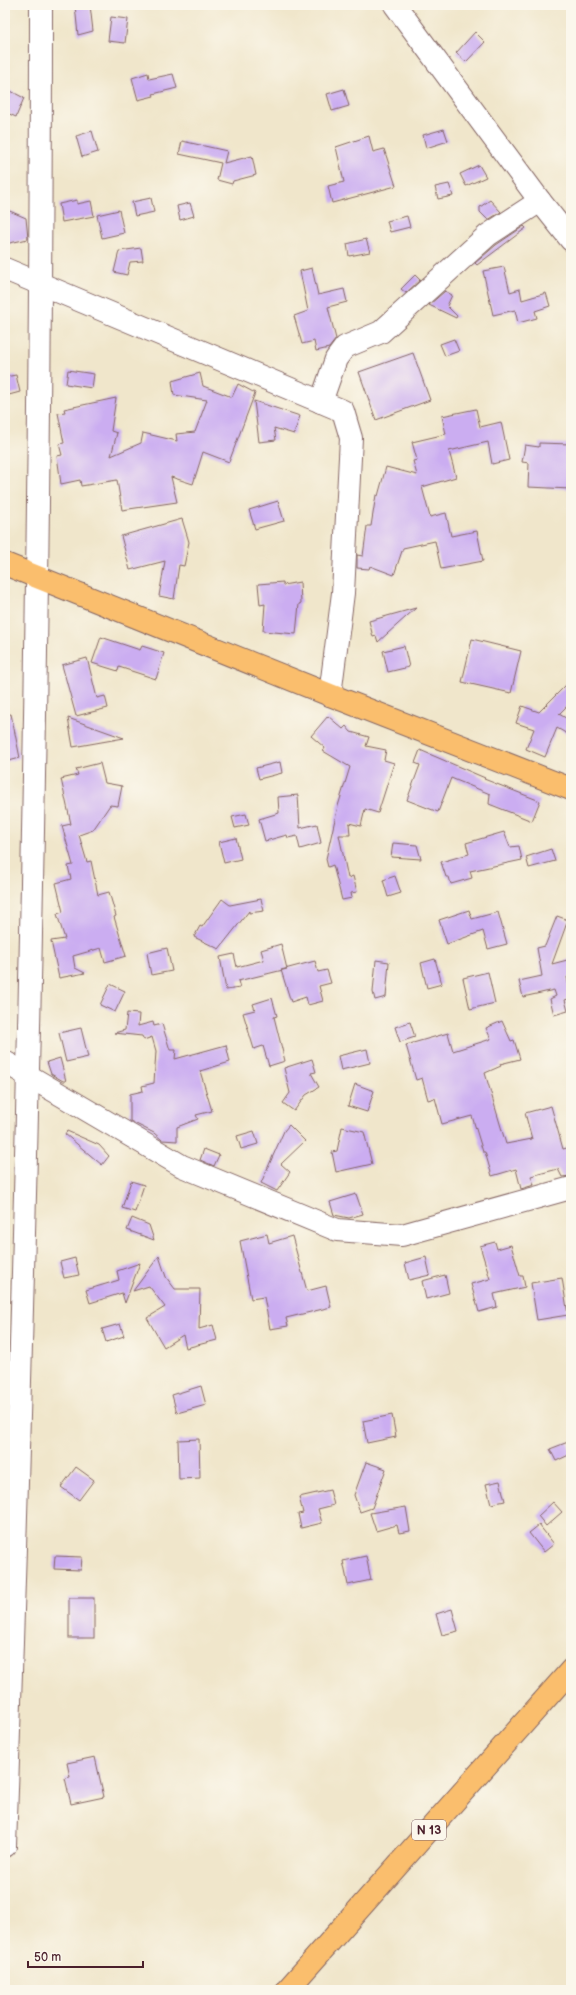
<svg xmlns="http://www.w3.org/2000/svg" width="576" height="1995" viewBox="0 0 576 1995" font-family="'Balsamiq Sans',sans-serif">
<rect width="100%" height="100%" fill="#fbf7ec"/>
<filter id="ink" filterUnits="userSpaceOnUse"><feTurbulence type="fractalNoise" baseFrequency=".025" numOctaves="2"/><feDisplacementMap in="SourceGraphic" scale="8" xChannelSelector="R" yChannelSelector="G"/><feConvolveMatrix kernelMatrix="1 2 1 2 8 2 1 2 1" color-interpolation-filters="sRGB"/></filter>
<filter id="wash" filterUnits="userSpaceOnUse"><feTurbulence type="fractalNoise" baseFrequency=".012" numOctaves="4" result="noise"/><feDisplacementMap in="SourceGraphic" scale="16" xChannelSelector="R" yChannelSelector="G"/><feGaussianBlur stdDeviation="0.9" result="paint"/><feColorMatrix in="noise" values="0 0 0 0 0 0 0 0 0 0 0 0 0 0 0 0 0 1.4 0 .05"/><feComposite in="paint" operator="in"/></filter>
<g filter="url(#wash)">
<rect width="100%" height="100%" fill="#f0e6cb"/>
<g id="blocks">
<!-- building -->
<g fill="#cbadf1">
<polygon points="75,5 90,5 93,31 78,35"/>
<polygon points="111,17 128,19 125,43 108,41"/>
<polygon points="475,32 485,42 466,62 456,53"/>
<polygon points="148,73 149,79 173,74 177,88 153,94 154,96 138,100 132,78"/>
<polygon points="5,88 24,98 16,117 5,112"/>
<polygon points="344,89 349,106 332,111 327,94"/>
<polygon points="444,129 448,141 426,148 423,135"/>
<polygon points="92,131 98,152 82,157 76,136"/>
<polygon points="369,136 373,152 384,149 396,186 332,203 328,186 344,182 336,147"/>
<polygon points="182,141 227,151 224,163 252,156 256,175 233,181 232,184 217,180 221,163 179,154"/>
<polygon points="479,165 486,177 466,186 460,174"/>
<polygon points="449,184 453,196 438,199 435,187"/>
<polygon points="151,198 154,212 135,216 132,202"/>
<polygon points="77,200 77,204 91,201 94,216 62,222 59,204"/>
<polygon points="490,200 501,212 488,220 480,212 480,207"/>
<polygon points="190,203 194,216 180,220 177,206"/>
<polygon points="5,209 26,218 28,239 5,244"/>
<polygon points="119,210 124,233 102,238 97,215"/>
<polygon points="407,216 410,227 390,232 387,221"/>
<polygon points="524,226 526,228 477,265 475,263 496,245"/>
<polygon points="366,239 370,252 349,256 347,244"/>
<polygon points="141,248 143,261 130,262 127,275 114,272 119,251"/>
<polygon points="504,267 510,292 520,289 522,300 546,293 550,306 535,311 537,318 518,323 515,310 493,315 483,271"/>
<polygon points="312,268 318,295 344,289 347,302 328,307 336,339 329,348 316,351 314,341 302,344 294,316 308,311 300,271"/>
<polygon points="415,275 420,280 406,293 401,289"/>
<polygon points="445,291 452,295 447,306 457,316 456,318 429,305"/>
<polygon points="454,339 459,351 445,356 440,344"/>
<polygon points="413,353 430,400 376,420 359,372"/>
<polygon points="68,370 94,374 92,388 66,384"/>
<polygon points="200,373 203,386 232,397 238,384 255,393 229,462 203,452 193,484 171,477 177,502 122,510 117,480 81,486 80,480 61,484 57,456 62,455 59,444 64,443 58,413 65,412 64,409 116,398 111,431 117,433 111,456 141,443 143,433 177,441 176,434 195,432 207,400 174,395 172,381"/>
<polygon points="16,375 20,392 5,396 5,377"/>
<polygon points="254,401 300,416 294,434 274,428 276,440 259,442"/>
<polygon points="476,409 480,427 501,422 509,460 492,464 488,442 449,451 456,477 422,487 430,517 446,513 451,536 477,531 483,561 441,569 435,541 403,548 394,575 370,566 369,569 357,568 357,555 363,556 367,526 371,526 376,495 378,496 386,467 417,475 413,461 417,460 412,442 446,434 442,416"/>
<polygon points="539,443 571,444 571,489 528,487 529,463 522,462 525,445 539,447"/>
<polygon points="278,501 284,521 255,529 249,510"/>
<polygon points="182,519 189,542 184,566 179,565 174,599 159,596 165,561 130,570 121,536"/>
<polygon points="283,582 283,585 300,582 301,603 299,604 296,634 263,631 265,604 260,605 258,584"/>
<polygon points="416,608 378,642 376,636 373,637 369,621"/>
<polygon points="101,637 140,650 142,646 164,653 156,679 119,667 118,671 92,663"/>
<polygon points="472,639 521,651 511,693 462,682"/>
<polygon points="404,646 409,667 388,672 383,651"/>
<polygon points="87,658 97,698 105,696 108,708 76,716 62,665"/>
<polygon points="571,680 571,702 559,714 571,721 571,736 557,728 545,757 526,749 534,729 516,723 522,706 539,712"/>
<polygon points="11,714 20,758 5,762 5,715"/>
<polygon points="328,716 343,729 346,726 351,732 369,737 366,746 386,750 384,760 394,763 378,813 365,809 361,826 349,823 350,835 339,835 348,878 353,876 357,892 351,893 352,898 342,900 333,865 328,867 326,859 338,806 350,767 323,751 325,748 311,736"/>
<polygon points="68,718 124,738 73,747"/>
<polygon points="420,750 485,778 484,779 540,801 532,821 489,804 490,794 451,778 438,812 407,800 420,765 415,763"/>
<polygon points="280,762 282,773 259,779 256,768"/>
<polygon points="100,763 105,783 122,786 118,806 110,805 93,830 79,835 87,862 91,861 98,895 109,892 116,916 114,917 126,956 105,962 101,948 73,956 75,968 85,973 59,978 51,941 65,939 57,914 63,912 56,883 71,879 68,866 73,865 62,826 71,824 61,779 78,775 76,769"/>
<polygon points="298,795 300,828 317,824 321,843 300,849 297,836 288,838 287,835 265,841 259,819 279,813 278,797"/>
<polygon points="246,814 249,825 235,828 232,817"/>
<polygon points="504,832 510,847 519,846 522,860 470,871 472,878 451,884 449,877 446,877 441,862 469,854 466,843"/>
<polygon points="236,838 241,859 224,863 219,842"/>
<polygon points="393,843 417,845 421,859 391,857"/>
<polygon points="551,849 555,861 529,868 526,857"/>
<polygon points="395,876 401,893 388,897 383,880"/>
<polygon points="222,899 230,905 261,899 264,911 249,913 249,911 219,949 194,937 200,926 202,927"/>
<polygon points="469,910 472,919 498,912 507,944 488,949 483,931 447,944 439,920"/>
<polygon points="557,916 568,920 552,964 571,959 571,977 567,977 571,998 565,1000 568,1011 554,1015 550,999 556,996 554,990 523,997 519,981 542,976 537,948 545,946"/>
<polygon points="281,944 287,969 238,981 240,988 226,990 220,957 234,954 237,967 264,960 261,950"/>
<polygon points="167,948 172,971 151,975 147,953"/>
<polygon points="435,959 442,984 427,988 421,963"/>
<polygon points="376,960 389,962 386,997 375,1000 373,992"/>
<polygon points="315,961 318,972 327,970 331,983 319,986 323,1001 308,1005 306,997 291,1002 281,970"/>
<polygon points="488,972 495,1003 470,1009 463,978"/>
<polygon points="110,984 125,991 115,1012 100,1005"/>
<polygon points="272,998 277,1016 274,1017 285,1061 269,1066 263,1046 254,1049 243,1013 255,1010 253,1004"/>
<polygon points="127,1013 139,1014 138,1026 153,1022 154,1026 162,1024 170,1050 176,1050 175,1059 226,1045 230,1062 200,1071 212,1111 196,1115 198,1119 177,1127 177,1141 162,1140 154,1133 130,1121 130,1094 143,1091 142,1086 154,1083 156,1051 152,1037 144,1040 142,1036 114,1033 125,1030"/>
<polygon points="502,1021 511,1041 514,1040 520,1059 500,1064 501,1066 485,1073 506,1144 532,1139 525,1113 551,1106 563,1149 571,1147 571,1176 562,1177 558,1169 531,1176 534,1185 521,1189 516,1169 492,1176 485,1152 483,1152 472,1116 442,1124 435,1098 428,1100 422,1078 416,1080 406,1045 448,1033 453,1051 491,1039 486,1028"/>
<polygon points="410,1022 415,1037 400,1042 395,1027"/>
<polygon points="81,1028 88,1057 66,1062 59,1033"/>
<polygon points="367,1049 370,1063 341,1070 338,1056"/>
<polygon points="60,1058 66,1081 63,1081 51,1074 47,1062"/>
<polygon points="312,1059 316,1072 311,1073 319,1087 306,1095 294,1111 283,1103 290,1093 284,1068"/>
<polygon points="355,1084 374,1091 367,1112 348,1106"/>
<polygon points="289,1125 305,1141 281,1164 290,1172 277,1191 261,1183 284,1131"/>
<polygon points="342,1127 364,1132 372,1164 336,1172 332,1152 337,1151"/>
<polygon points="67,1131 99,1145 109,1156 102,1165 65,1134"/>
<polygon points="254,1131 258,1144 241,1149 237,1136"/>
<polygon points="204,1149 219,1155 214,1166 200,1160"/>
<polygon points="131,1181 144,1185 135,1212 122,1208"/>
<polygon points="356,1194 363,1214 349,1218 334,1215 330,1202"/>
<polygon points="132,1218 149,1225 154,1240 127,1230"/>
<polygon points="267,1234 269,1243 292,1236 307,1291 326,1286 331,1307 286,1318 288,1326 270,1329 264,1297 251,1299 240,1241"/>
<polygon points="495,1242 497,1249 511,1245 520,1276 523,1276 525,1287 494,1294 497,1307 479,1312 471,1284 490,1279 480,1246"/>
<polygon points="159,1256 166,1277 175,1289 200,1289 199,1329 213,1325 217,1340 186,1348 183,1335 164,1347 147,1318 165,1307 149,1286 133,1291"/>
<polygon points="426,1257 430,1275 409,1280 405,1263"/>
<polygon points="75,1258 79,1275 64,1278 60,1262"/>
<polygon points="140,1263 125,1303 122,1293 90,1303 86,1290 119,1280 117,1271"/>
<polygon points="445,1275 449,1293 426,1299 422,1281"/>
<polygon points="562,1278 568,1315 537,1320 531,1283"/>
<polygon points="120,1324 124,1336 106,1342 102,1329"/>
<polygon points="201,1386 206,1405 177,1413 172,1395"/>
<polygon points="392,1415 396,1437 367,1443 363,1421"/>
<polygon points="199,1439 200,1478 179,1479 178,1440"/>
<polygon points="568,1442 571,1454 556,1461 550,1449"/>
<polygon points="366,1462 386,1469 372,1508 360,1512 354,1495"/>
<polygon points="76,1467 94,1480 79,1500 61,1487"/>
<polygon points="500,1481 505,1501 491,1504 486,1484"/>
<polygon points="330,1490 334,1505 318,1509 322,1523 301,1528 298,1514 303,1513 299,1497"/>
<polygon points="553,1502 562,1512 546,1526 538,1516"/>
<polygon points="406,1507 410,1531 399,1533 397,1525 376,1531 370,1513"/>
<polygon points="539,1525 554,1544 544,1552 529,1533"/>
<polygon points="55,1556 82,1557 81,1570 54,1569"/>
<polygon points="366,1556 371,1580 348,1585 343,1561"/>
<rect x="69" y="1598" width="25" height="40"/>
<polygon points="452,1609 458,1631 442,1635 436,1614"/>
<polygon points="95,1757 104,1797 71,1804 65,1778 70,1777 67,1763"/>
</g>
</g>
</g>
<g filter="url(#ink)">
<use href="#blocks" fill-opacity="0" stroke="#846563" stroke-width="1"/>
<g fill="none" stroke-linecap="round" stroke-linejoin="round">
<defs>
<g id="minor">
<polyline points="395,5 540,201 571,240"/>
<polyline points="5,269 343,411 351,438 343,593 330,695"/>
<polyline points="321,402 336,359 345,347 381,332 488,235 540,201"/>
<polyline points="5,1062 182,1166 337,1230 402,1235 571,1188"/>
<path d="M5,1846C27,1233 41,619 41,5"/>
</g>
<polyline id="major" points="5,564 330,695 571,789"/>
<polyline id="highway" points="287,1990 571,1670"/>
</defs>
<!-- minor casing -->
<use href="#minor" stroke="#846563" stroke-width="24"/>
<!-- major casing -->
<use href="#major" stroke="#846563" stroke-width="24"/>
<!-- highway casing -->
<use href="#highway" stroke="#846563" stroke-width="24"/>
<!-- minor -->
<use href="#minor" stroke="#fff" stroke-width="22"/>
<!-- major -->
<use href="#major" stroke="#fabe6d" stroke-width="22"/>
<!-- highway -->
<use href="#highway" stroke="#fabe6d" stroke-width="22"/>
</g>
</g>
<g text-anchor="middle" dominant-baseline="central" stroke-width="3" stroke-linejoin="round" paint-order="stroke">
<!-- shield labels -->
<rect fill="#fbf7ec" stroke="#7f6065" stroke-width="1" x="412" y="1820" width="34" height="20" rx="3"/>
<g font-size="12" font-weight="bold" fill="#4a1f2b">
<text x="429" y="1830">N 13</text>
</g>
</g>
<!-- margin -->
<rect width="576" height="1995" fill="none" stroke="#fbf7ec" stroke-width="20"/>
<!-- scale -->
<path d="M28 1961v6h115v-6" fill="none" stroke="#4a1f2b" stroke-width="2"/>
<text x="34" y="1961" font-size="12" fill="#4a1f2b" stroke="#fbf7ec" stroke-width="3" paint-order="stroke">50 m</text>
</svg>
